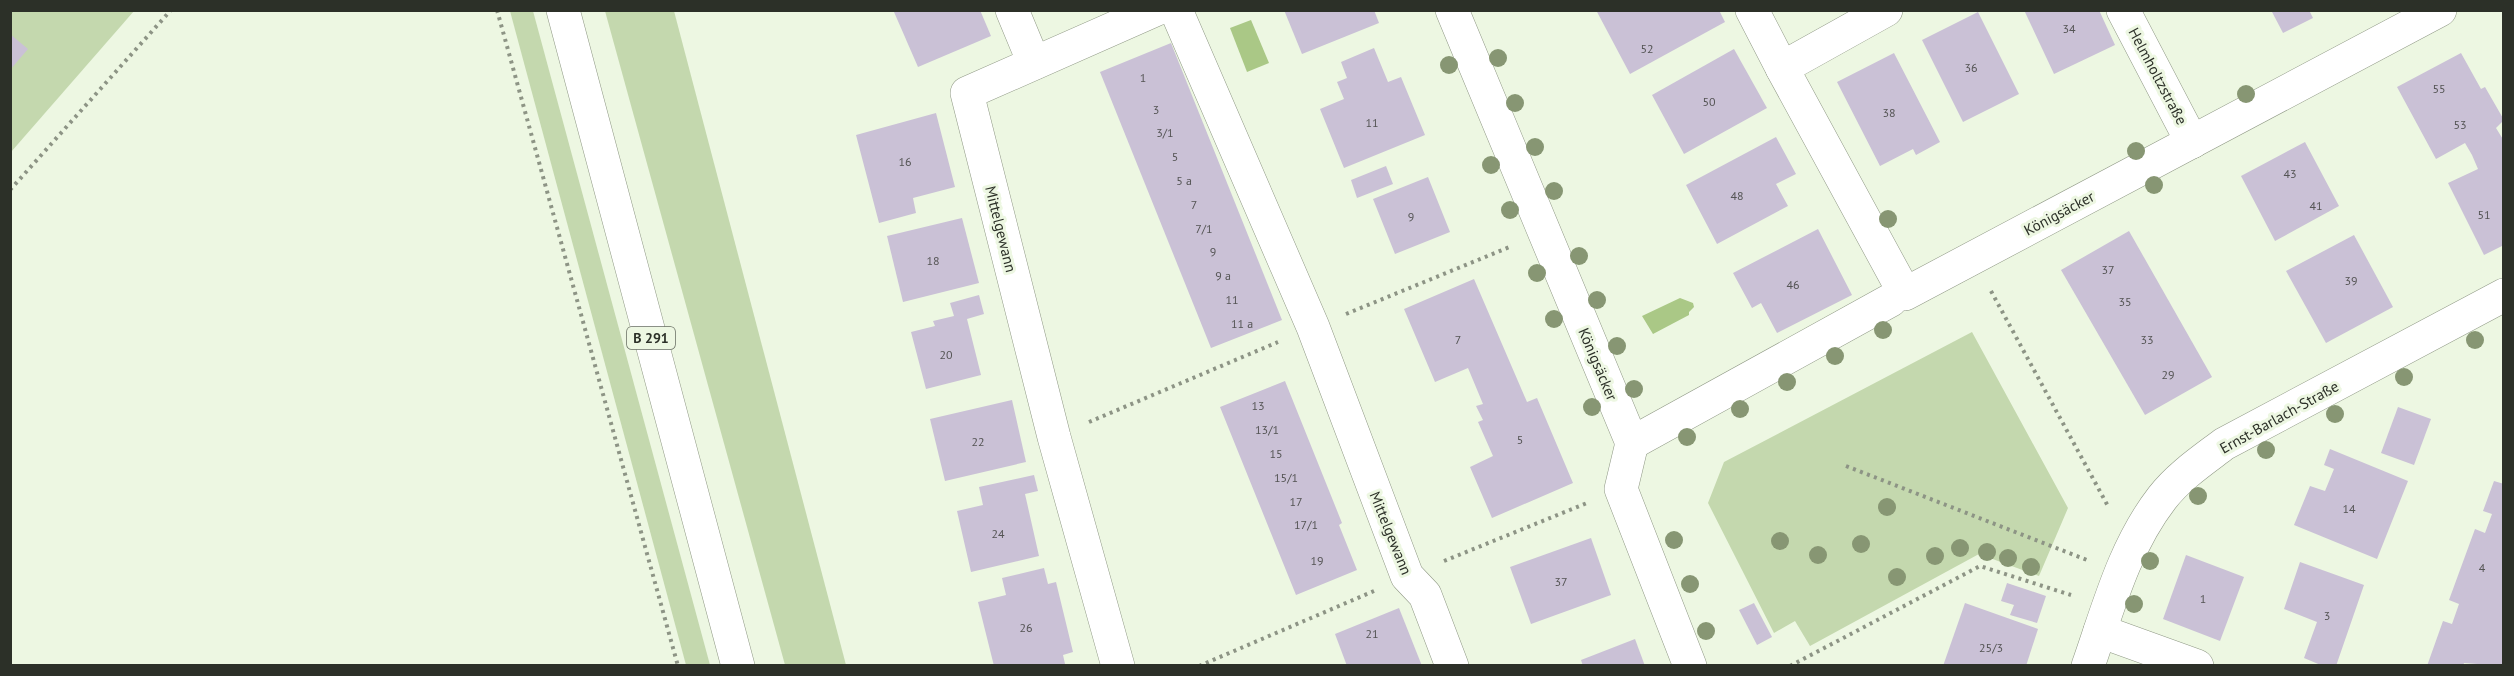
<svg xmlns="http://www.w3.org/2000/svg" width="2514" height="676" viewBox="0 0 2514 676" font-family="'PT Sans',sans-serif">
<rect width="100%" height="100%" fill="#edf7e2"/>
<!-- green -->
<g fill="#c4d8ae">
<polygon points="11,11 134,11 11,152"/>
<polygon points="510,11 533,11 710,665 686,665"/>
<polygon points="605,11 674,11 846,665 785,665"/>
<polygon points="1972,332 2068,508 2039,576 1979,554 1810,646 1795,621 1774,633 1708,503 1724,462"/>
</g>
<!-- water -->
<g fill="#aac886">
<polygon points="1251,20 1269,63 1247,72 1230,28"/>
<polygon points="1680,298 1693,303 1694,307 1689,312 1689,315 1653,334 1642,316"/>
</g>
<!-- building -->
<g fill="#cac1d6">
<polygon points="896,10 980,10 991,36 918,67 894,12"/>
<polygon points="1284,10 1374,10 1379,23 1302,54"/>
<polygon points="1596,10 1719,10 1725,22 1630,74"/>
<polygon points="2024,10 2099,10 2115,45 2054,74"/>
<polygon points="2271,10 2309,10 2313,18 2283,33"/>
<polygon points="1978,12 2019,94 1963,122 1922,40"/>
<polygon points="10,34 28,49 10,70"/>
<polygon points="1171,43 1282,320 1211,348 1100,72"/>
<polygon points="1374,48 1388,82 1401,77 1425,135 1344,168 1320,109 1344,99 1337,82 1347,78 1341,62"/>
<polygon points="1734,49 1767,108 1684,154 1652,95"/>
<polygon points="1894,53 1940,142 1916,155 1913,149 1880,166 1837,82"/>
<polygon points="2461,53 2481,89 2485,87 2504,120 2496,128 2504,141 2504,245 2484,255 2448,183 2478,169 2472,155 2465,143 2436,159 2397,87"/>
<polygon points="936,113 955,187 913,198 916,213 879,223 856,135"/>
<polygon points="1776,137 1796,174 1776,184 1788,206 1717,244 1686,185"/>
<polygon points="2305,142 2339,206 2275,241 2241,176"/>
<polygon points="1386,166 1393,184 1357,198 1351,180"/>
<polygon points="1428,177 1450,232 1395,254 1373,199"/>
<polygon points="962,218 979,283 903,302 887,236"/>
<polygon points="1818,229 1852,295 1777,333 1761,303 1752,308 1733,273"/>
<polygon points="2129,231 2212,377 2145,415 2061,270"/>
<polygon points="2354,235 2393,307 2326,343 2286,271"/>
<polygon points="1474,279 1527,402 1537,398 1573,483 1492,518 1470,467 1493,456 1478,422 1483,420 1476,406 1483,404 1468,368 1435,382 1404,309"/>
<polygon points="979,295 984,314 967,319 981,375 926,389 911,332 935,326 933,321 954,316 950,303"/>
<polygon points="1285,381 1342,523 1339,525 1357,570 1296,595 1220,407"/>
<polygon points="1012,400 1026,462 945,481 930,419"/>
<polygon points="2398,407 2431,419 2414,465 2381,453"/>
<polygon points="2330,449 2408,481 2377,559 2294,525 2310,486 2325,491 2334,469 2324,465"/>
<polygon points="1034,475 1038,491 1025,494 1039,556 971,572 957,511 983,505 979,487"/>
<polygon points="2494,481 2504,484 2504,666 2464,663 2463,666 2427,666 2443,621 2452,624 2459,604 2449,600 2475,529 2485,533 2492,514 2483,511"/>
<polygon points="1591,538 1611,595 1531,624 1510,567"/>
<polygon points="2186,555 2244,577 2220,641 2163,619"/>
<polygon points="2300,562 2364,585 2336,666 2323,666 2304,658 2317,622 2284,609"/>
<polygon points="1044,568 1048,584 1056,582 1073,652 1063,655 1065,664 1058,666 994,666 978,602 1006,595 1002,578"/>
<polygon points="2007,583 2046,596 2037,623 2010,615 2014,605 2001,601"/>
<polygon points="1754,603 1772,637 1757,645 1739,610"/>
<polygon points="1965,603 2038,629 2026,666 1943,666"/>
<polygon points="1399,608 1422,666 1347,666 1335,634"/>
<polygon points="1635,639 1645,666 1583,666 1581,660"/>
</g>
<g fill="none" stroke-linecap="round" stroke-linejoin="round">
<defs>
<g id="minor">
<polyline points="1012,10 1034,63"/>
<polyline points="1176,10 1313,327 1407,576 1425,595 1452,666"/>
<polyline points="1452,10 1632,443"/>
<polyline points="1752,10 1782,68"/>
<polyline points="1886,10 1782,68 1905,294 2440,10"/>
<polyline points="2123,10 2192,142"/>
<polyline points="1632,443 1891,300"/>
<polyline points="1632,443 1621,489 1690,666"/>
<polyline points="2100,631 2197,666"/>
<polyline points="1118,666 1054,437 967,93 1155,10"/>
<path d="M2088,666C2108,609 2124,547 2162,498C2179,476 2203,460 2224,444L2504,295"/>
</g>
<polyline id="major" points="563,10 738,666"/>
</defs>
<!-- minor casing -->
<use href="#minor" stroke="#909986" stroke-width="34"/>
<!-- major casing -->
<use href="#major" stroke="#909986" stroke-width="34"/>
<!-- path -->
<g stroke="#8d9485" stroke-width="4" stroke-dasharray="3 4.5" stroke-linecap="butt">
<polyline points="497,10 678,666"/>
<polyline points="10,190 171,10"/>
<polyline points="1991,291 2109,508"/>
<polyline points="1346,314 1512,246"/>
<polyline points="1089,422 1278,342"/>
<polyline points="1846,466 2087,560"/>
<polyline points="1444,561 1587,503"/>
<polyline points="1199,666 1374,591"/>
<polyline points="1790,666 1980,566 2071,595"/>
</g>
<!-- minor -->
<use href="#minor" stroke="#fff" stroke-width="33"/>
<!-- major -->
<use href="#major" stroke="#fff" stroke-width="33"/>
</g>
<!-- trees -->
<g fill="#879673">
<circle cx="1498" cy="58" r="9"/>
<circle cx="1449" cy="65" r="9"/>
<circle cx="2246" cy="94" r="9"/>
<circle cx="1515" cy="103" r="9"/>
<circle cx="1535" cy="147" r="9"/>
<circle cx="2136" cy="151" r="9"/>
<circle cx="1491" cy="165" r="9"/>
<circle cx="2154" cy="185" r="9"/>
<circle cx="1554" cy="191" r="9"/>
<circle cx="1510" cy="210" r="9"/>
<circle cx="1888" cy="219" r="9"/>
<circle cx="1579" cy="256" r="9"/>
<circle cx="1537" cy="273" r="9"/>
<circle cx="1597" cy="300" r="9"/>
<circle cx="1554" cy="319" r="9"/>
<circle cx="1883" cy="330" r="9"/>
<circle cx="2475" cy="340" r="9"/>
<circle cx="1617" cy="346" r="9"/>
<circle cx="1835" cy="356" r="9"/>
<circle cx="2404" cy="377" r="9"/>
<circle cx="1787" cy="382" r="9"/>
<circle cx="1634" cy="389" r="9"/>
<circle cx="1592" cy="407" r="9"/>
<circle cx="1740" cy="409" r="9"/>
<circle cx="2335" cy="414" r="9"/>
<circle cx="1687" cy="437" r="9"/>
<circle cx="2266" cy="450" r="9"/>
<circle cx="2198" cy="496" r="9"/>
<circle cx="1887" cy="507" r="9"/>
<circle cx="1674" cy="540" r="9"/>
<circle cx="1780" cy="541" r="9"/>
<circle cx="1861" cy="544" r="9"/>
<circle cx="1960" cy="548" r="9"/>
<circle cx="1987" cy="552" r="9"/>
<circle cx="1818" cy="555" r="9"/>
<circle cx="1935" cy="556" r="9"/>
<circle cx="2008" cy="558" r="9"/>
<circle cx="2150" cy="561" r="9"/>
<circle cx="2031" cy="567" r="9"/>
<circle cx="1897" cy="577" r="9"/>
<circle cx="1690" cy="584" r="9"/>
<circle cx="2134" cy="604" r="9"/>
<circle cx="1706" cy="631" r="9"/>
</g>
<g text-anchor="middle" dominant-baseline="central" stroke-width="6" stroke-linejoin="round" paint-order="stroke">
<!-- number labels -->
<g font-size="12" fill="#545454">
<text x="2069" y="28">34</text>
<text x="1647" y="48">52</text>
<text x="1971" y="67">36</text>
<text x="1143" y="77">1</text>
<text x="2439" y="88">55</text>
<text x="1709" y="101">50</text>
<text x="1156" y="109">3</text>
<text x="1889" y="112">38</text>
<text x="1372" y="122">11</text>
<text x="2460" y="124">53</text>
<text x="1165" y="132">3/1</text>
<text x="1175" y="156">5</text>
<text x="905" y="161">16</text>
<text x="2290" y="173">43</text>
<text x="1184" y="180">5 a</text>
<text x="1737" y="195">48</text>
<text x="1194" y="204">7</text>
<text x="2316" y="205">41</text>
<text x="2484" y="214">51</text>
<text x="1411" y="216">9</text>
<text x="1204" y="228">7/1</text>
<text x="1213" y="251">9</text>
<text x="933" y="260">18</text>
<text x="2108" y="269">37</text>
<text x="1223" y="275">9 a</text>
<text x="2351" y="280">39</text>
<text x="1793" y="284">46</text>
<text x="1232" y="299">11</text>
<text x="2125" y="301">35</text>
<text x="1242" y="323">11 a</text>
<text x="1458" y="339">7</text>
<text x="2147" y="339">33</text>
<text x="946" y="354">20</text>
<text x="2168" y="374">29</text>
<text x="1258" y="405">13</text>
<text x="1267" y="429">13/1</text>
<text x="1520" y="439">5</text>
<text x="978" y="441">22</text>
<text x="1276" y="453">15</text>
<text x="1286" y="477">15/1</text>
<text x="1296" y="501">17</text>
<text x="2349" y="508">14</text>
<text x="1306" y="524">17/1</text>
<text x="998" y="533">24</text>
<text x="1317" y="560">19</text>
<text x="2482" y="567">4</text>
<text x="1561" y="581">37</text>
<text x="2203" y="598">1</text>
<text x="2327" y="615">3</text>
<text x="1026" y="627">26</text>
<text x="1372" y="633">21</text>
<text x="1991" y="647">25/3</text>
</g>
<!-- shield labels -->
<rect fill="#edf7e2" stroke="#666c60" stroke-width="1.5" x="627" y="327" width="48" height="22" rx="4.5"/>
<g font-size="14" font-weight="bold" fill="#2c3028">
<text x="651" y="338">B 291</text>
</g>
<!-- street labels -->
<g font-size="15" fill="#2c3028" stroke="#edf7e2">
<text transform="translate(2158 76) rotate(62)">Helmholtzstraße</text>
<text transform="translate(2059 213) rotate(-28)">Königsäcker</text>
<text transform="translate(1001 229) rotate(76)">Mittelgewann</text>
<text transform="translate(1598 364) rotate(67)">Königsäcker</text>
<text transform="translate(2279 417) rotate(-29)">Ernst-Barlach-Straße</text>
<text transform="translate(1391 533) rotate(68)">Mittelgewann</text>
</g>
</g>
<!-- border -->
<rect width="2514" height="676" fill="none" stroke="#2c3028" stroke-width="24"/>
</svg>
